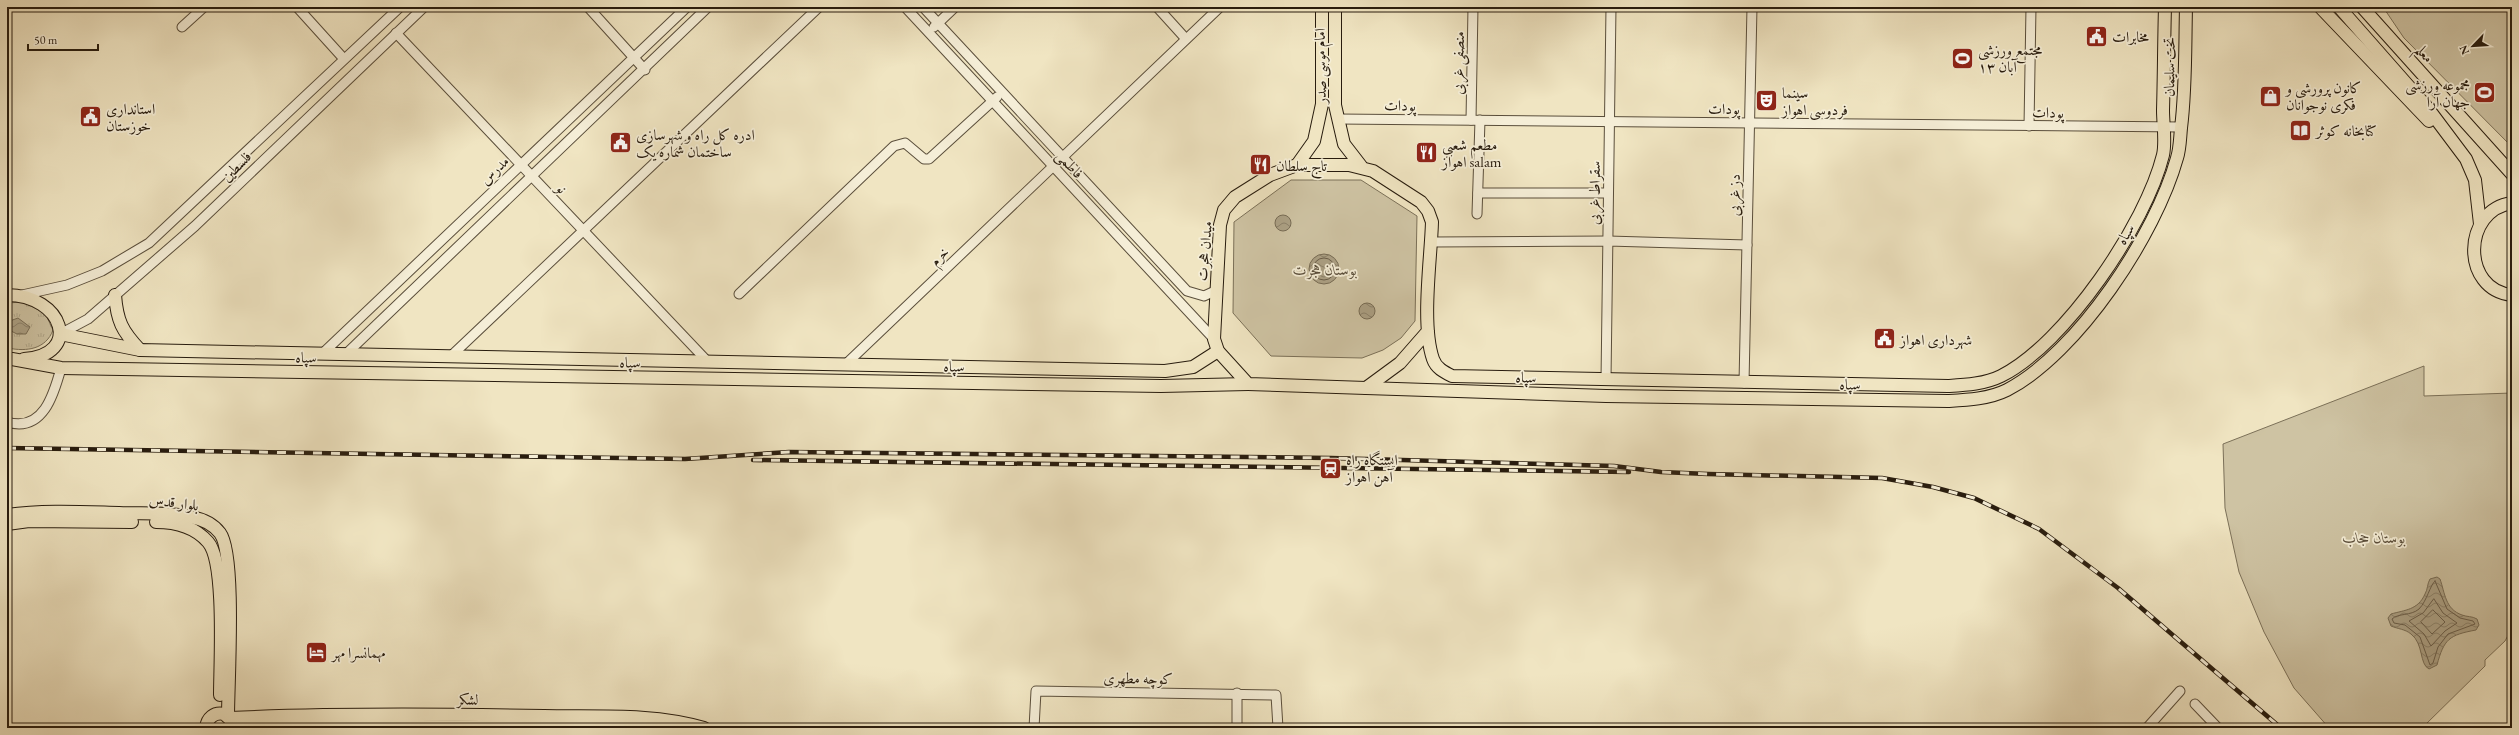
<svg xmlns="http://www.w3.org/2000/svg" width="2519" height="735" viewBox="0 0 2519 735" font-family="'EB Garamond',Amiri,serif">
<defs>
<pattern id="grass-tufts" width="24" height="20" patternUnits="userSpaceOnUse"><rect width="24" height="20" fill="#cec3a3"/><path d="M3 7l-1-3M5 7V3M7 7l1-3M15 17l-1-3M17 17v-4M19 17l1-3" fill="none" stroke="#b1a78b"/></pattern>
<pattern id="water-waves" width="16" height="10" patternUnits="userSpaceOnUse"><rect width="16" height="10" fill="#aca185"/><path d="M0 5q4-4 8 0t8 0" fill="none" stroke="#8c826b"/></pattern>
</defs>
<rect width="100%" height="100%" fill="#f0e5c2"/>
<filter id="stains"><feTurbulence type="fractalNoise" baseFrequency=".005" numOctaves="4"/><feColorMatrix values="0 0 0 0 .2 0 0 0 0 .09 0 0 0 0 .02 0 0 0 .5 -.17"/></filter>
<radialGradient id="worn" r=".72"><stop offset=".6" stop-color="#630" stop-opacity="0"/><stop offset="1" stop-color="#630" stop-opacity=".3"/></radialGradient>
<!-- grass -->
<path fill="url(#grass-tufts)" stroke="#7b7058" d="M23,302L45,313L53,330C46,349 27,352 8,348L7,303Z"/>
<!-- park -->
<g fill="#cec3a3" stroke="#7b7058">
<polygon points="2383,7 2512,7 2512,147 2404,38"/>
<polygon points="1291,180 1361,180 1417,216 1415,321 1401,338 1383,350 1362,358 1271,356 1233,313 1234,222"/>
<polygon points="2424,366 2424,396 2512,393 2512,628 2505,641 2485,660 2485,666 2422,728 2329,728 2294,688 2264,632 2239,572 2225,508 2223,444"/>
</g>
<!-- water -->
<g fill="url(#water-waves)" stroke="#776c55">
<circle cx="1283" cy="223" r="8"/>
<circle cx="1324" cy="269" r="15"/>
<circle cx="1367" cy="311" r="8"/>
<polygon points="18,318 30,327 26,334 17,334 9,330 7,322"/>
<path d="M2437,577L2440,579C2445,593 2445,609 2462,615C2467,617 2472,616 2477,619L2479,625L2476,630C2449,635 2444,639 2437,665L2429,669C2419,664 2424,644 2411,634C2405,629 2398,629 2391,626L2388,618L2391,614C2405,610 2418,610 2425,594C2428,589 2427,584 2430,579Z"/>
</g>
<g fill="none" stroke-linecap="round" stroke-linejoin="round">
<!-- shore -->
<g stroke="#6a5e4a" stroke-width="1">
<circle cx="1324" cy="269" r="11"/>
<path d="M2435,581L2447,609L2460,618L2473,621L2475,624L2448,634L2438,647L2433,663L2430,665L2420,637L2405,625L2394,623L2392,619C2398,613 2411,616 2419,609C2427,601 2430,585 2435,581Z"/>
<polygon points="2434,599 2443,613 2457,623 2445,631 2431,646 2424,634 2409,621 2423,613"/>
<polygon points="2433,610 2445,622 2432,634 2421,622"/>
</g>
<defs>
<g id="minor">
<polyline points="297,7 344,59"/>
<polyline points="588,7 645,70"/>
<polyline points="905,7 1214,339"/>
<polyline points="923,7 1187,291 1204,296 1217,290"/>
<polyline points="1157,7 1186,39"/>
<polyline points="182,27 204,7"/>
<polyline points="934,27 955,7"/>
<polyline points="396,33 708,362"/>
<polyline points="1338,119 2181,127"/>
<polyline points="1471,120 1473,7"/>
<polyline points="2029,126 2031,7"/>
<polyline points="1478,193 1608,193"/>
<polyline points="1477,214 1480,120"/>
<polyline points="1432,242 1608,241 1747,245"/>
<polyline points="739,294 894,146 905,143 924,159 929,159 997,97"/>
<polyline points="22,295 67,285 102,271 149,243 400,7"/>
<polyline points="60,334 88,319 195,226 424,7"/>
<polyline points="322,354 687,7"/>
<polyline points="345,355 708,7"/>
<polyline points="450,357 819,7"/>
<polyline points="845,365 1220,7"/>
<polyline points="1606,380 1611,7"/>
<polyline points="1744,383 1752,7"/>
<path d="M7,422C43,433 54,394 61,368"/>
<polyline points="2195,704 2218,728"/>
<polyline points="1034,728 1036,691 1276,695 1278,728"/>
<polyline points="1237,728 1237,693"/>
<polyline points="2147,728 2180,691"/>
</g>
<g id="major">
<polyline points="1335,7 1335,105 1344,144 1361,166"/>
<polyline points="2320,7 2429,121"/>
<polyline points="2339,7 2427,107 2466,159 2475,180 2480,224"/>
<polyline points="2362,7 2512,174"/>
<polyline points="1297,165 1314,141 1322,104 1322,7"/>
<path d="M2512,203C2462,210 2461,290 2512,295"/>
<path d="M7,295C63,295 83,355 24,359"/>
<path d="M115,295C117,321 122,331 140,350"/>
<path d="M1428,331L1400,363L1366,388L1248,384L1218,351L1214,339L1220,225L1224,210L1235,197L1270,175L1297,165H1349L1373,171L1421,202L1428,211L1432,222C1431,259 1421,324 1433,359C1436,368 1444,372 1452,376L1948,386C1965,385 1985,384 2001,376C2065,344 2146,224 2163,155C2166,142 2163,124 2163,110C2164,76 2164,41 2165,7"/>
<polyline points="60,334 140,350 1165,371 1193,367 1218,351"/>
<polyline points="12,359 61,368 1161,386 1248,384"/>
<path d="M1366,388L1606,396L1948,401C1967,400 1989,399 2007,390C2078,353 2156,234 2177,158C2180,149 2180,138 2181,128C2186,88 2185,47 2186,7"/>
<path d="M7,515C44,510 81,512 119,513C143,514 168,512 191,517C202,519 213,524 220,533C236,554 228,683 228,716"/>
<path d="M156,522C176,522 195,527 208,542C226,562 220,665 220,695"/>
<polyline points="7,524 29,521 132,522"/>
<path d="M230,718C335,713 439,714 544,716C596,717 654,713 704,728"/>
<path d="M206,728C207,718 214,712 224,714L232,721"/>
<polyline points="241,728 299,725 646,728"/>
</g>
</defs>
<!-- minor casing -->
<use href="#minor" stroke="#5a4e3b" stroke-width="11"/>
<!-- major casing -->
<use href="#major" stroke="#281c0e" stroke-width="14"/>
<!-- minor -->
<use href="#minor" stroke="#f5eed7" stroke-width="9"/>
<!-- major -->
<use href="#major" stroke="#f0e5c2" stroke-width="12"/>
<defs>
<g id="rail">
<polyline points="7,448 685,459 789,452 1331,458 1614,466 1661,472 1708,474 1882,478 1933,487 1974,498 2039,529 2118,588 2281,728"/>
<polyline points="753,460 1629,472"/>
</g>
</defs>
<!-- rail casing -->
<use href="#rail" stroke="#281c0e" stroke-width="4.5"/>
<!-- rail -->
<use href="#rail" stroke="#f5eed7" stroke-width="3" stroke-dasharray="9" stroke-linecap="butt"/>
</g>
<!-- icons -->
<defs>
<symbol id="civic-square" viewBox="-11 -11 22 22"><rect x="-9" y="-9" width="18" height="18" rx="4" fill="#8f2418" stroke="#f5eed7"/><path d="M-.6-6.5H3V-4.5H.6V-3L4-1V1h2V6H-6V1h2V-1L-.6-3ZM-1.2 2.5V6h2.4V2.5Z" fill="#fff"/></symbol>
<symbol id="stadium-square" viewBox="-11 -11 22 22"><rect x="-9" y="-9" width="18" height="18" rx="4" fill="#8f2418" stroke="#f5eed7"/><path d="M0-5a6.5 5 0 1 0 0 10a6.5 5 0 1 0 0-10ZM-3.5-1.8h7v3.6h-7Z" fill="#fff"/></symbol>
<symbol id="shop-square" viewBox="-11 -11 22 22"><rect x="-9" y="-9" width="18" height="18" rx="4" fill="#8f2418" stroke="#f5eed7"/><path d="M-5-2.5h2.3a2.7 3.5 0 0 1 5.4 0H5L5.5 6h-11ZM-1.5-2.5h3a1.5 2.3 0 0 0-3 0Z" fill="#fff"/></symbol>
<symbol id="theatre-square" viewBox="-11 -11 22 22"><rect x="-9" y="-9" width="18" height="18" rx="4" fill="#8f2418" stroke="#f5eed7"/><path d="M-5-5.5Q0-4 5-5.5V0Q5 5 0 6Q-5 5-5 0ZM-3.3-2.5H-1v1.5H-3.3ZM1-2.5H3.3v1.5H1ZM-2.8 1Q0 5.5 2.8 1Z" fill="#fff"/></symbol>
<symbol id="library-square" viewBox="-11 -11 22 22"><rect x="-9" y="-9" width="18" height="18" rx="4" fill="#8f2418" stroke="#f5eed7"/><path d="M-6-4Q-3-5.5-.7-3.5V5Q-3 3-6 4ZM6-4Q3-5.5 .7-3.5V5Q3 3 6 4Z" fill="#fff"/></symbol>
<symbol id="restaurant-square" viewBox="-11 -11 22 22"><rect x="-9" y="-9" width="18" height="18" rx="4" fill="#8f2418" stroke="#f5eed7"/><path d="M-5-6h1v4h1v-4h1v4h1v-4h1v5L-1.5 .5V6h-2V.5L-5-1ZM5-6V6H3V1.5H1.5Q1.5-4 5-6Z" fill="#fff"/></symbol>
<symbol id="station-square" viewBox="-11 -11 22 22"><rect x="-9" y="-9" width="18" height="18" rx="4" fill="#8f2418" stroke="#f5eed7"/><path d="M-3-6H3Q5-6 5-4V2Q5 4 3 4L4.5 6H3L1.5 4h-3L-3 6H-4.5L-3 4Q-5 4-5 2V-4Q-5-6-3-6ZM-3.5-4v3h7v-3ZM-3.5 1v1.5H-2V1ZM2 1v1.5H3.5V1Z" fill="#fff"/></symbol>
<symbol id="hotel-square" viewBox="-11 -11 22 22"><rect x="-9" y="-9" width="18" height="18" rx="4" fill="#8f2418" stroke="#f5eed7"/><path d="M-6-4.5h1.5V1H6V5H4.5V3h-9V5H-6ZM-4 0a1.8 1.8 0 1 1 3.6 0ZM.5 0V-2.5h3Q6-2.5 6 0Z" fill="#fff"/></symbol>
</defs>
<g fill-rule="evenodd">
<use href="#civic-square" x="2084" y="24" width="25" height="25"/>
<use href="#stadium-square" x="1950" y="46" width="25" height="25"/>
<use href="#stadium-square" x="2472" y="80" width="25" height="25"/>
<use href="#shop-square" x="2258" y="84" width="25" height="25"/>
<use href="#theatre-square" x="1754" y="88" width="25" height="25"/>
<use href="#civic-square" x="78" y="104" width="25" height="25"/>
<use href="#library-square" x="2288" y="118" width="25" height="25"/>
<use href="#civic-square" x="608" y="130" width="25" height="25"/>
<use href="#restaurant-square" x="1414" y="140" width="25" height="25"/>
<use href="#restaurant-square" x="1248" y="152" width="25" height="25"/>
<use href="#civic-square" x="1872" y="326" width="25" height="25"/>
<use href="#station-square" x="1318" y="456" width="25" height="25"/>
<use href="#hotel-square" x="304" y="640" width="25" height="25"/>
</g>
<g text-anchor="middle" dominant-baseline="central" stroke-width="3.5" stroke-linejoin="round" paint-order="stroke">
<!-- poi labels -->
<g font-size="15" fill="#281c0e" stroke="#f5eed7" text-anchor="start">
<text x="2112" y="36">مخابرات</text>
<text x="1978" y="49">مجتمع ورزشی<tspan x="1978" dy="17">۱۳ آبان</tspan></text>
<text x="2470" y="84" text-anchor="end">مجموعه ورزشی<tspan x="2470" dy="17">جهان آرا</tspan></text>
<text x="2286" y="87">کانون پرورشی و<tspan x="2286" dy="17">فکری نوجوانان</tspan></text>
<text x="1782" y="92">سینما<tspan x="1782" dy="17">فردوسی اهواز</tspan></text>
<text x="106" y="108">استانداری<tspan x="106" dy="17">خوزستان</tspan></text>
<text x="2316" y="130">کتابخانه کوثر</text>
<text x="636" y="134">ادره کل راه و شهرسازی<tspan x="636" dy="17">ساختمان شماره یک</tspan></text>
<text x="1442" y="144">مطعم شعبي<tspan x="1442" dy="17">اهواز salam</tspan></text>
<text x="1276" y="165">تاج سلطان</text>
<text x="1900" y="339">شهرداری اهواز</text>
<text x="1346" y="459">ایستگاه راه<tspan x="1346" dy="17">آهن اهواز</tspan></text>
<text x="332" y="652">مهمانسرا مهر</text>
</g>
<!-- street labels -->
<g font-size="15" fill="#281c0e" stroke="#f5eed7">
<text transform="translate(2425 53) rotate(48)">معلم</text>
<text transform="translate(1458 63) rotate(-89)">منصفی غربی</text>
<text transform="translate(1320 66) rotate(-91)">امام موسی صدر</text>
<text transform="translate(2169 67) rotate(-89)">تخت سلیمان</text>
<text transform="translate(1400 105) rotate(1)">پودات</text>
<text x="1724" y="108">پودات</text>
<text transform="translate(2048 112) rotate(1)">پودات</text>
<text transform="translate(1070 164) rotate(47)">فاطمی</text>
<text transform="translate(236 166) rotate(-45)">فلسطین</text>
<text transform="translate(494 170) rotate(-44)">مدرس</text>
<text transform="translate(562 188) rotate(47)">نو</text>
<text transform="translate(1594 193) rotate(-89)">سقراط غربی</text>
<text transform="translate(1734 195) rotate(-89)">دز غربی</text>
<text transform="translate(2125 234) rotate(-60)">سپاه</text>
<text transform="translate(1204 251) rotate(-85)">میدان هجرت</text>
<text transform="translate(939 256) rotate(-44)">خرم</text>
<text transform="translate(306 357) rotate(1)">سپاه</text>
<text transform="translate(630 362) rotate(1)">سپاه</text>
<text transform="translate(954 366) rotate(1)">سپاه</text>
<text transform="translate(1526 377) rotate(2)">سپاه</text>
<text transform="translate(1850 384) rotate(1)">سپاه</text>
<text transform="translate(174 502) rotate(7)">بلوار قدس</text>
<text transform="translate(1138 678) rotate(1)">کوچه مطهری</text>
<text transform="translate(468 699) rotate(1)">لشکر</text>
</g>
<!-- park labels -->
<g font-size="15" font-style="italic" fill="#5a4e3b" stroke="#f5eed7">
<text x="1325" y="269">بوستان هجرت</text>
<text x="2374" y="537">بوستان حجاب</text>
</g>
</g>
<!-- margin -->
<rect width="2519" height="735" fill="none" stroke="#f0e5c2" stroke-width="24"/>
<rect x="8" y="8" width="2503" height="719" fill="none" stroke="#281c0e" stroke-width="2"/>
<rect x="12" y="12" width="2495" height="711" fill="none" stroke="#281c0e"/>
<!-- north arrow -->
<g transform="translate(2473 46) rotate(245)" stroke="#f5eed7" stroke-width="3" paint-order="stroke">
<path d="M0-3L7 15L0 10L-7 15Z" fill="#281c0e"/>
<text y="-6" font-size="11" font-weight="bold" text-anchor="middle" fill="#281c0e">N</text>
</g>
<!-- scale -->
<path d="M28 44v6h70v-6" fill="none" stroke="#281c0e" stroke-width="2"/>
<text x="34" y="44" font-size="12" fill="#281c0e" stroke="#f5eed7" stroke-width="3" paint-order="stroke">50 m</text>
<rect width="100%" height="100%" filter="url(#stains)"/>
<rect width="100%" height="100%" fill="url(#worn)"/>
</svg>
